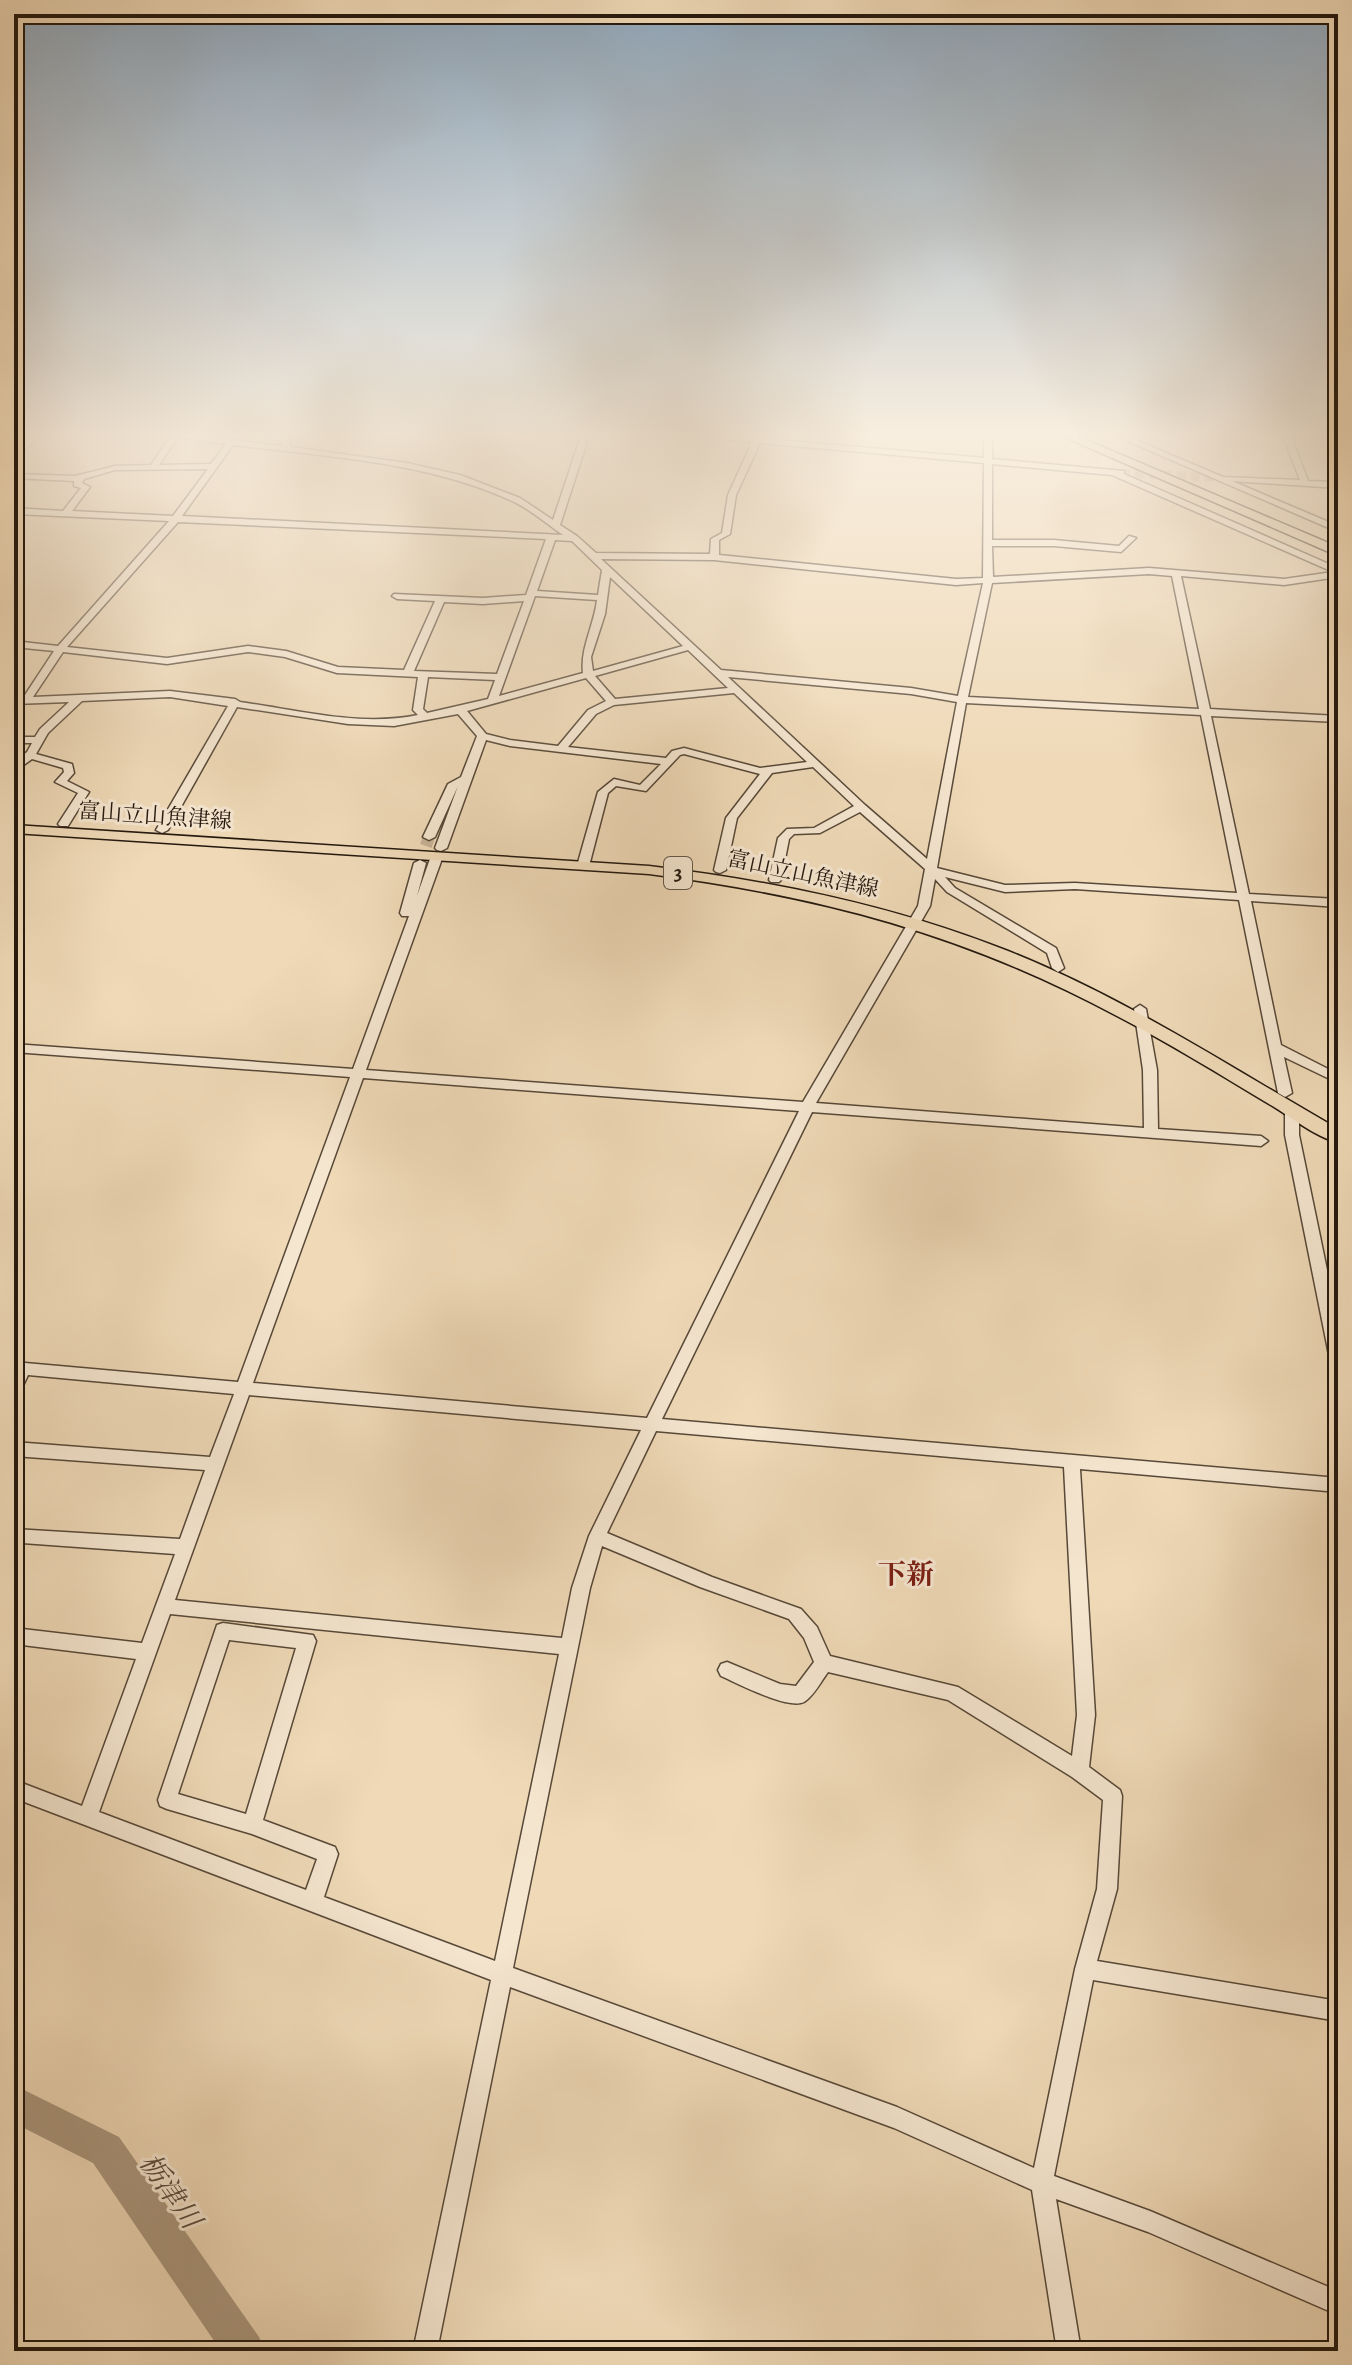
<svg xmlns="http://www.w3.org/2000/svg" width="1352" height="2365" viewBox="0 0 1352 2365" font-family="Alegreya,'Noto Serif JP',serif">
<rect width="100%" height="100%" fill="#efd9b7"/>
<filter id="stains"><feTurbulence type="fractalNoise" baseFrequency=".0025" numOctaves="4"/><feColorMatrix values="0 0 0 0 .2 0 0 0 0 .09 0 0 0 0 .02 0 0 0 .5 -.17"/></filter>
<radialGradient id="worn" r=".72"><stop offset=".6" stop-color="#630" stop-opacity="0"/><stop offset="1" stop-color="#630" stop-opacity=".3"/></radialGradient>
<g fill="none" stroke-linecap="round" stroke-linejoin="round">
<!-- river -->
<polygon fill="#aa977e" fill-rule="evenodd" points="14,2085 119,2137 259,2337 265,2351 221,2351 93,2163 14,2123"/>
<!-- minor-tunnel-far1 -->
<polyline stroke="#c6b295" stroke-width="9" stroke-dasharray="9 5" stroke-linecap="butt" points="1121,473 1213,477"/>
<!-- minor-tunnel -->
<polyline stroke="#c6b295" stroke-width="12" stroke-dasharray="12 6" stroke-linecap="butt" points="420,863 429,837"/>
<defs>
<g id="minor">
<polygon points="34,433 42,433 14,460 14,453"/>
<path d="M159,433H180L282,446L279,433H287L291,447L407,463L460,475L520,498L553,520L582,433H590L560,525L577,536L596,553L710,554L711,539L722,533L728,495L752,442L673,435L669,433L757,438L984,458V433H992V459L1124,471V474L1338,568V577L1284,585L1181,576L1210,709L1338,716V722L1211,716L1249,894L1338,899V907L1251,901L1281,1045L1338,1074V1083L1284,1057L1292,1093L1285,1097L1278,1093L1239,900L1075,889L1005,892L945,877L955,888L1056,948L1064,968L1058,972L1052,968L1047,953L947,892L935,879L930,906L816,1103L1144,1128L1143,1070L1134,1009L1140,1005L1146,1009L1157,1070L1158,1129L1261,1136L1268,1141L1261,1146L812,1112L662,1419L1338,1478V1492L1080,1469L1095,1715L1089,1767L1120,1790L1122,1796L1117,1889L1097,1961L1338,2001V2021L1093,1980L1054,2176L1150,2211L1338,2291V2315L1148,2232L1056,2199L1081,2351H1057L1032,2190L894,2128L510,1987L437,2351H413L491,1980L14,1798V1780L82,1806L136,1659L14,1644V1628L142,1643L175,1554L22,1543L20,1547L14,1549V1529L180,1539L205,1470L14,1456V1442L210,1457L234,1394L28,1375L20,1392L14,1394V1362L238,1382L350,1077L14,1052V1044L353,1069L409,916H402L400,913L414,863L420,860L426,863L417,896L431,856L437,853L443,856L366,1070L803,1102L918,906L925,869L860,812L820,833L794,834L789,839L781,880L779,882H771L769,880L778,838L787,829L814,828L854,806L813,767L772,773L737,818L726,870L720,873L716,872L714,870L726,818L760,774L684,754L680,755L646,791L616,786L608,793L589,866L583,869L579,868L577,866L598,792L614,779L640,785L661,764L510,746L486,740L447,848L441,851L437,850L435,848L458,786L435,837L429,840L423,837L448,784L461,777L477,736L458,714L394,726L348,724L237,707L168,830L162,833L156,830L228,706L170,697L82,701L48,733L36,754L72,764L74,773L67,781L89,792L68,826H60L58,824L78,793L55,782L64,772L63,768L32,759L14,772V763L27,752L32,743H14V737H35L40,729L69,702L14,704V698H23L54,651L14,647V641L58,646L169,521L14,514V508L63,511L81,488L74,486V481L14,478V474L75,476L115,466L151,465L171,436ZM178,437L226,444L211,464L159,465ZM760,443L984,463L983,578L956,579L719,555V540L730,534L736,495ZM233,445C327,457 425,461 512,501C530,509 547,524 563,535L182,516ZM992,464L1112,475L1333,572L1284,579L1149,568L993,577L992,546H1054L1121,552L1136,538L1129,536L1119,546L1054,540H992ZM208,469L173,516L72,511L90,487L82,483L84,479L115,470ZM178,522L546,539L526,595L483,598L394,594L392,596L397,599L435,601L404,670L338,667L286,651L248,646L167,658L67,647ZM555,540L572,541L602,570L598,595L537,591ZM601,559L714,560L956,585L983,583L958,696L911,688L721,670ZM1149,574L1172,576L1199,709L968,697L992,583ZM610,577L683,646L593,671L591,657L605,614ZM535,596L597,600C594,626 580,648 583,673L499,696ZM524,601L497,674L414,671L444,602L483,604ZM688,650L728,688L615,699L595,676ZM63,652L167,664L248,652L285,657L337,673L418,677L413,710L418,715C359,727 298,710 240,702L235,699L170,691L33,697ZM428,677L495,680L488,699L427,713L423,709ZM728,677L911,694L957,702L927,859L865,805ZM586,678L606,701L588,710L558,746L510,740L486,734L467,711ZM734,693L807,762L760,768L684,748L672,751L666,758L568,747L596,714L614,705ZM966,703L1201,715L1237,893L1075,883L1005,885L937,868ZM363,1078L799,1111L647,1418L253,1383ZM249,1395L641,1430L589,1536L572,1588L562,1638L175,1600ZM656,1431L1064,1467L1077,1715L1072,1756L958,1687L830,1656L817,1627L801,1609L712,1577L607,1533ZM602,1546L700,1587L789,1619L804,1638L814,1662L796,1686L780,1684L727,1662L721,1664L718,1670L721,1676C737,1683 788,1710 804,1702C813,1697 822,1680 828,1672L948,1700L1072,1777L1103,1800L1097,1889L1075,1969L1034,2168L897,2107L513,1968L590,1588ZM170,1614L559,1654L495,1961L324,1897L338,1854L335,1847L263,1820L316,1641L313,1635L223,1623L217,1625L158,1800L160,1806L167,1809L252,1834L317,1859L306,1890L99,1812ZM229,1640L296,1648L246,1814L178,1794Z"/>
<polygon points="1109,433 1119,433 1223,477 1300,480 1282,433 1290,433 1308,481 1338,482 1338,488 1232,481 1338,526 1338,532"/>
<polygon points="1292,1105 1299,1110 1299,1135 1338,1323 1338,1366 1333,1364 1330,1360 1285,1135 1285,1110"/>
</g>
<path id="major" d="M14,825L649,866C772,881 892,905 1008,951C1124,997 1230,1067 1338,1129V1143C1314,1136 1291,1117 1269,1104C1219,1074 1169,1043 1117,1016C964,934 820,896 649,874L14,833Z"/>
<polygon id="highway" points="1055,433 1070,433 1338,547 1338,556"/>
</defs>
<!-- minor casing -->
<use href="#minor" stroke="#574838" stroke-width="3"/>
<!-- major casing -->
<use href="#major" stroke="#24180e" stroke-width="3"/>
<!-- highway casing -->
<use href="#highway" stroke="#24180e" stroke-width="3"/>
<!-- minor -->
<use href="#minor" fill="#f5e6d0" fill-rule="evenodd"/>
<!-- major -->
<use href="#major" fill="#efd9b7" fill-rule="evenodd"/>
<!-- highway -->
<use href="#highway" fill="#efd9b7" fill-rule="evenodd"/>
</g>
<!-- sky -->
<linearGradient id="sky" x2="0" y2="1"><stop stop-color="#8fa8be"/><stop offset="0.57" stop-color="#f8eedf"/><stop offset="1" stop-color="#f8eedf" stop-opacity="0"/></linearGradient>
<rect width="1352" height="764" fill="url(#sky)"/>
<g text-anchor="middle" dominant-baseline="central" stroke-width="6" stroke-linejoin="round" paint-order="stroke">
<!-- shield labels -->
<rect fill="#f5e6d0" stroke="#635648" stroke-width="2" x="664" y="857" width="28" height="32" rx="6"/>
<g font-size="20" font-weight="bold" fill="#24180e">
<text x="678" y="873">3</text>
</g>
<!-- street labels -->
<g font-size="22" fill="#24180e" stroke="#f5e6d0">
<text transform="translate(155 816) rotate(4)">富山立山魚津線</text>
<text transform="translate(803 874) rotate(12)">富山立山魚津線</text>
</g>
<!-- near-neighbourhood labels -->
<g font-size="28" font-weight="bold" fill="#7a1f14" stroke="#f5e6d0">
<text x="906" y="1575">下新</text>
</g>
<!-- near-water labels -->
<g font-size="28" font-style="italic" fill="#5a4b3b" stroke="#f5e6d0">
<text transform="translate(170 2191) rotate(55)">栃津川</text>
</g>
</g>
<!-- margin -->
<rect width="1352" height="2365" fill="none" stroke="#efd9b7" stroke-width="48"/>
<rect x="16" y="16" width="1320" height="2333" fill="none" stroke="#24180e" stroke-width="4"/>
<rect x="24" y="24" width="1304" height="2317" fill="none" stroke="#24180e" stroke-width="2"/>
<rect width="100%" height="100%" filter="url(#stains)"/>
<rect width="100%" height="100%" fill="url(#worn)"/>
</svg>
